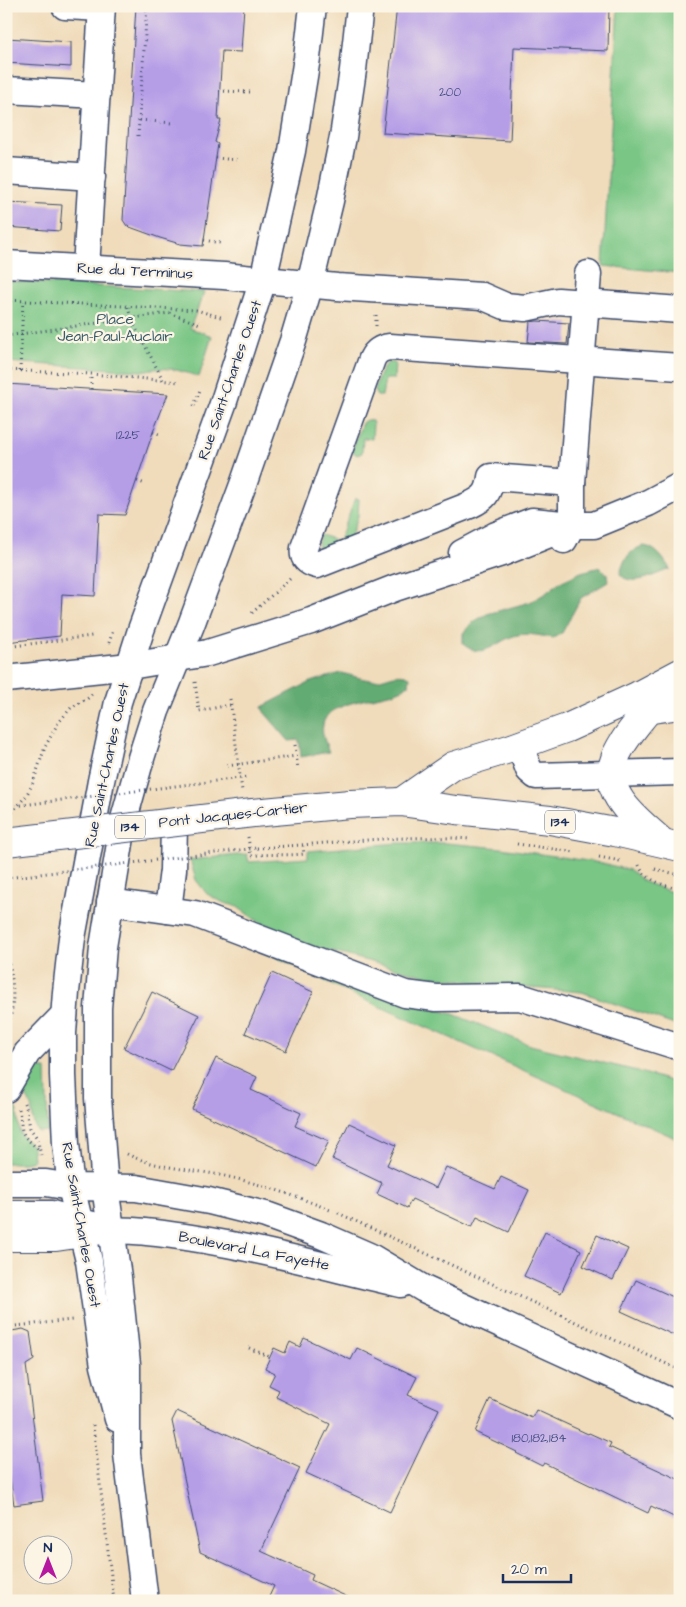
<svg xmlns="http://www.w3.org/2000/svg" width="686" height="1607" viewBox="0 0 686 1607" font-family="'Architects Daughter',sans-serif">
<rect width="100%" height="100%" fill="#fcf5e5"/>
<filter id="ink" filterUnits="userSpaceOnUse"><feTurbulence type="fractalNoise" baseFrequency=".02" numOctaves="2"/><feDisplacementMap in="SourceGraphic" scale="10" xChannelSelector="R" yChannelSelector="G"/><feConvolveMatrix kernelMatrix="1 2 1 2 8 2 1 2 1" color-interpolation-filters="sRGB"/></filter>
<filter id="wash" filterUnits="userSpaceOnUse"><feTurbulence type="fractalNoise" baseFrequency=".0096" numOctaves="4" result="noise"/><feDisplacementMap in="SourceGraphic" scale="20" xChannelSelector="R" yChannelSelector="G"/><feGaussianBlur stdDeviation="1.12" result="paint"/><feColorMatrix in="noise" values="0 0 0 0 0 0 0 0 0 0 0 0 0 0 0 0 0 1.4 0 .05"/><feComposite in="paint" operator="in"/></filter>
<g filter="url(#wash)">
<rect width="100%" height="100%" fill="#f0dcbb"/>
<!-- green -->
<g fill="#79c685" stroke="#4a7a72">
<polygon points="618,6 680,6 680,273 603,266"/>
<path d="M6,281L204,292L190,328L212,336L199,377C177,369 165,366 141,371L6,362Z"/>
<path d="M389,362L395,363L394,379H385L382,396H377L375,393C375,384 381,367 389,362Z"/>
<polygon points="366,420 372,421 373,424 372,439 363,438 362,453 357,455 352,451 362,423"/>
<polygon points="355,498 359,499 358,516 350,539 320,551 317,545 321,535 339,541"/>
<polygon points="398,843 446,843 501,848 601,863 630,870 644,882 680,895 680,1027 582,992 505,986 421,975 283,939 236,906 224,903 207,894 196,880 190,860 247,854 249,862 308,858 308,851"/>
<polygon points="245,942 400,1000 453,1014 530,1045 637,1071 680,1084 680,1140 356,996"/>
<path d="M34,1063L41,1069H46L48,1131L38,1132C27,1116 39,1106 19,1090Z"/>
<polygon points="10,1103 17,1110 19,1129 21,1135 32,1146 33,1161 25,1163 6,1163 6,1108"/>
</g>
<!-- forest -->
<g fill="#62ab72" stroke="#3e6d68">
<path d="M643,546C655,546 664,559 670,569C659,573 639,584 627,579C624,579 622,576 620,574C622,562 629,550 643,546Z"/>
<path d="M600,567L607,574L608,582L581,598L562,633L553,638C541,636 530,633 518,635C497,639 484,662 463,644V633L473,622L487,614L530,602L546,593L558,583L581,572Z"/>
<path d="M341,673C352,675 363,680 374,680C387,679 397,670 410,677L409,685C405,687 402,690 398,691C380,699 326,701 323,725C321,734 326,743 329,752L301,757L299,740L289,741L264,712L262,707L310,682Z"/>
</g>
<g id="blocks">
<!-- building -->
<g fill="#b69ee7">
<polygon points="136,6 244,6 241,52 222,51 218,120 221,120 215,142 218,144 203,246 180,244 160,238 127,226 123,220"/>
<polygon points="397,6 609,6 608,51 514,47 510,141 383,133"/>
<polygon points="6,38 71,42 71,67 6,63"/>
<polygon points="6,202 62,205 60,231 6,227"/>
<polygon points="537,321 569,323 567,344 528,342 530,322"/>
<polygon points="6,384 168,394 153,432 125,515 99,514 95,596 62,594 60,636 6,642"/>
<polygon points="272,973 313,992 286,1051 245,1033"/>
<polygon points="152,992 199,1015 171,1071 124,1048"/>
<polygon points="216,1058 257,1077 251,1090 301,1113 295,1126 329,1141 316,1167 192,1109"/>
<polygon points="349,1123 396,1145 387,1165 436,1188 446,1167 495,1189 501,1177 529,1190 509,1232 477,1217 472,1227 412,1199 407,1208 377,1194 382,1183 332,1159"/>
<polygon points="545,1232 581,1250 561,1293 524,1276"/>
<polygon points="597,1235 628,1249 613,1280 583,1266"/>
<polygon points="636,1280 680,1300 680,1338 621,1311"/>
<polygon points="23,1329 30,1332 34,1360 26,1365 43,1501 14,1505 6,1450 6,1332"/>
<polygon points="304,1338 351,1360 357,1348 417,1377 408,1395 439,1409 390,1512 306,1473 330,1424 276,1397 279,1390 269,1385 275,1373 265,1368 274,1348 285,1353 290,1342 300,1347"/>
<polygon points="490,1399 532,1418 536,1410 588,1434 589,1433 611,1443 609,1447 680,1480 680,1520 651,1506 648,1513 544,1463 542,1466 516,1453 517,1452 475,1432"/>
<polygon points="177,1411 300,1468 261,1551 313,1575 311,1580 356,1601 267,1601 274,1586 200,1552 172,1421"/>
</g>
</g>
</g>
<g filter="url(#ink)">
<use href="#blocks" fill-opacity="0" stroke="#3b496c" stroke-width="1"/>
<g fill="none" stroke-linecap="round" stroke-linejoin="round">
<defs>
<g id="minor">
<polyline points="65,6 102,8"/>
<polyline points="6,90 97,95"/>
<polyline points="6,171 92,177"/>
<polyline points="6,264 224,276 337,287 482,296 505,306 525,308 558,301 680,310"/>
<polyline points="86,268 102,6"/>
<path d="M572,483L491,477C489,493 485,498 470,505L317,565C308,563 302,558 304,548L372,359C376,351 381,348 390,347L680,367"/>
<polyline points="564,540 572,525 572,483 588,274"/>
<polyline points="462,553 496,535 532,521 572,525 594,525 648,503 680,486"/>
<polyline points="6,679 130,666 208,653 311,621 395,588 502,553 572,525"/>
<polyline points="520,746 529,770 536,776 680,772"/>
<polyline points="110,902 195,914 405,994 436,998 520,997 680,1047"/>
<polyline points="168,910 173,870 174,826"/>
<polyline points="6,1089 27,1053 64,1015"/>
<polyline points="6,1183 46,1183 71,1187 136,1188 209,1201 266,1215 321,1235 369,1256 424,1289 680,1406"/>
<polyline points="6,1214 52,1214 93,1225"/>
<path d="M93,1232C126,1228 159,1233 192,1238C263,1249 331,1268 401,1284"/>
<polyline points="118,1419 104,1366 89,1261 71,1187 66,1144 63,1075 63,1033 66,992 72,938 101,781 118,702 141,630 223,404 263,280 292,151 307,58 313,6"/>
<polyline points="145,1601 127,1454 127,1364 118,1277 105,1187 98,1098 98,1008 103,947 124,819 141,758 156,711 191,625 244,482 293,341 310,284 330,201 343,137 353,70 360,6"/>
</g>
<g id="major">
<polyline points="639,711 680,705"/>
<polyline points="401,802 453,766 509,749 567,728 635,697 680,673"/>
<polyline points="253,813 350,804 401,802 456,810 550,820 615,832 680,847"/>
<path d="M662,842C647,828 629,815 619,798C599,767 625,739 644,715C652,705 660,695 667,685"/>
</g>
<polyline id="highway" points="6,1237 56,1237 83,1233"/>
</defs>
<!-- minor casing -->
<use href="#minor" stroke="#3b496c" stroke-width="29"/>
<!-- major casing -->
<use href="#major" stroke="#3b496c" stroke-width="30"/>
<!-- highway casing -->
<use href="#highway" stroke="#3b496c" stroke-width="30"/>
<!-- path -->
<g stroke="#3b496c" stroke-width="3" stroke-dasharray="1 4" stroke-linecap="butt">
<polyline points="219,91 251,92"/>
<polyline points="140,120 172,123"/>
<polyline points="138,136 147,6"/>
<polyline points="216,158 237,160"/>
<polyline points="204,240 220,243"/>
<polyline points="6,300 196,310 224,318"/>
<polyline points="128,307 131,319 163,380"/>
<polyline points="376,326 376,312"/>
<polyline points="6,336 169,313 200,324"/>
<polyline points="6,370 91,374 180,382"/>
<polyline points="20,371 23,301"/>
<polyline points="91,389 91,374"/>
<polyline points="194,406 200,390"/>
<polyline points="153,432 162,435"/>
<polyline points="137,481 145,484"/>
<polyline points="252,613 292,577"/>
<polyline points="109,643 113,630"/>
<polyline points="6,647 92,636"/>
<polyline points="195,682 199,711 230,705"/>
<polyline points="230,699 242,791"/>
<polyline points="295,745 298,769"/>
<polyline points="227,766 296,756"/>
<polyline points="9,816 26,796 33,783 45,747 58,723 71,708 88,698 92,694"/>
<path d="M248,837L251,856C269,853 286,856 304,854L303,846"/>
<polyline points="517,844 575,852"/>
<path d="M257,848C329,844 399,834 471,839"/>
<polyline points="599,857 620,861"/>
<path d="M639,865C645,881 665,885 680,890"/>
<polyline points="655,869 680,875"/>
<path d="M6,949C12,970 18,1008 6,1027"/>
<polyline points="24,1103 27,1110 30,1128 37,1138 41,1155"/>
<polyline points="19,1109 22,1131 25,1137 38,1149"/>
<path d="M127,1154C155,1168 189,1169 220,1175C258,1183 294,1195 330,1210"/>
<polyline points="338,1213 680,1370"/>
<polyline points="6,1327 72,1320"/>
<polyline points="249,1348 270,1357"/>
<polyline points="93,1425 114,1601"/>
</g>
<!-- minor -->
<use href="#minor" stroke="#fff" stroke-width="26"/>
<!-- major -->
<use href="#major" stroke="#fff" stroke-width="28"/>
<!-- highway -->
<use href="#highway" stroke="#fff" stroke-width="28"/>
<defs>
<polyline id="major-bridge" points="6,842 253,813"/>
</defs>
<!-- major-bridge casing -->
<use href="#major-bridge" stroke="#3b496c" stroke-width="30" stroke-linecap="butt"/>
<!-- path-bridge -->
<g stroke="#3b496c" stroke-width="3" stroke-dasharray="1 4" stroke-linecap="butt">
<polyline points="6,807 248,777"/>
<polyline points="6,878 257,848"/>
</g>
<!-- major-bridge -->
<use href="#major-bridge" stroke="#fff" stroke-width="28"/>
</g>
</g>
<g text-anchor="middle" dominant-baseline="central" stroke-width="4.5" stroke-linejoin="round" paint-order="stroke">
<!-- number labels -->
<g font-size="12" fill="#424b80">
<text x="450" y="92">200</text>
<text x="128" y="435">1225</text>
<text x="539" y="1438">180,182,184</text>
</g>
<!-- shield labels -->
<g fill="#fcf5e5" stroke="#5e6a86" stroke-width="1">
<rect x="545" y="810.5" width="30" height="23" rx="4"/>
<rect x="115" y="815.5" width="30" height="23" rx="4"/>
</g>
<g font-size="14" font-weight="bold" fill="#1b2f5e">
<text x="560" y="822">134</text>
<text x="130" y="827">134</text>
</g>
<!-- street labels -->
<g font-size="15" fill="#1b2f5e" stroke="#fcf5e5">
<text transform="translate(135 271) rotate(3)">Rue du Terminus</text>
<text transform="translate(230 380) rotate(-71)">Rue Saint-Charles Ouest</text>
<text transform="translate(107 765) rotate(-78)">Rue Saint-Charles Ouest</text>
<text transform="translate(233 815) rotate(-6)">Pont Jacques-Cartier</text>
<text transform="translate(81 1225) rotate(80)">Rue Saint-Charles Ouest</text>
<text transform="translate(254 1251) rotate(11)">Boulevard La Fayette</text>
</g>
<!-- park labels -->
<g font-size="15" fill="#375c6a" stroke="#fcf5e5">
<text x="115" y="319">Place<tspan x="115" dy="17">Jean-Paul-Auclair</tspan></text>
</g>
</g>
<!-- margin -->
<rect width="686" height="1607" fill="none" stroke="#fcf5e5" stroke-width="25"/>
<!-- north arrow -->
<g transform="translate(48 1560)"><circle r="24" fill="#fcf5e5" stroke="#a2a6af"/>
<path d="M0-4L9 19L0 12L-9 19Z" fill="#b5179e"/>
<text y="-8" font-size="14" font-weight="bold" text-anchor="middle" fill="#1b2f5e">N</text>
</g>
<!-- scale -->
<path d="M503 1574v8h68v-8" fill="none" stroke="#1b2f5e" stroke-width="2.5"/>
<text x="511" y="1574" font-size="15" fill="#1b2f5e" stroke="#fcf5e5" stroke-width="4" paint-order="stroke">20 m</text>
</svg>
